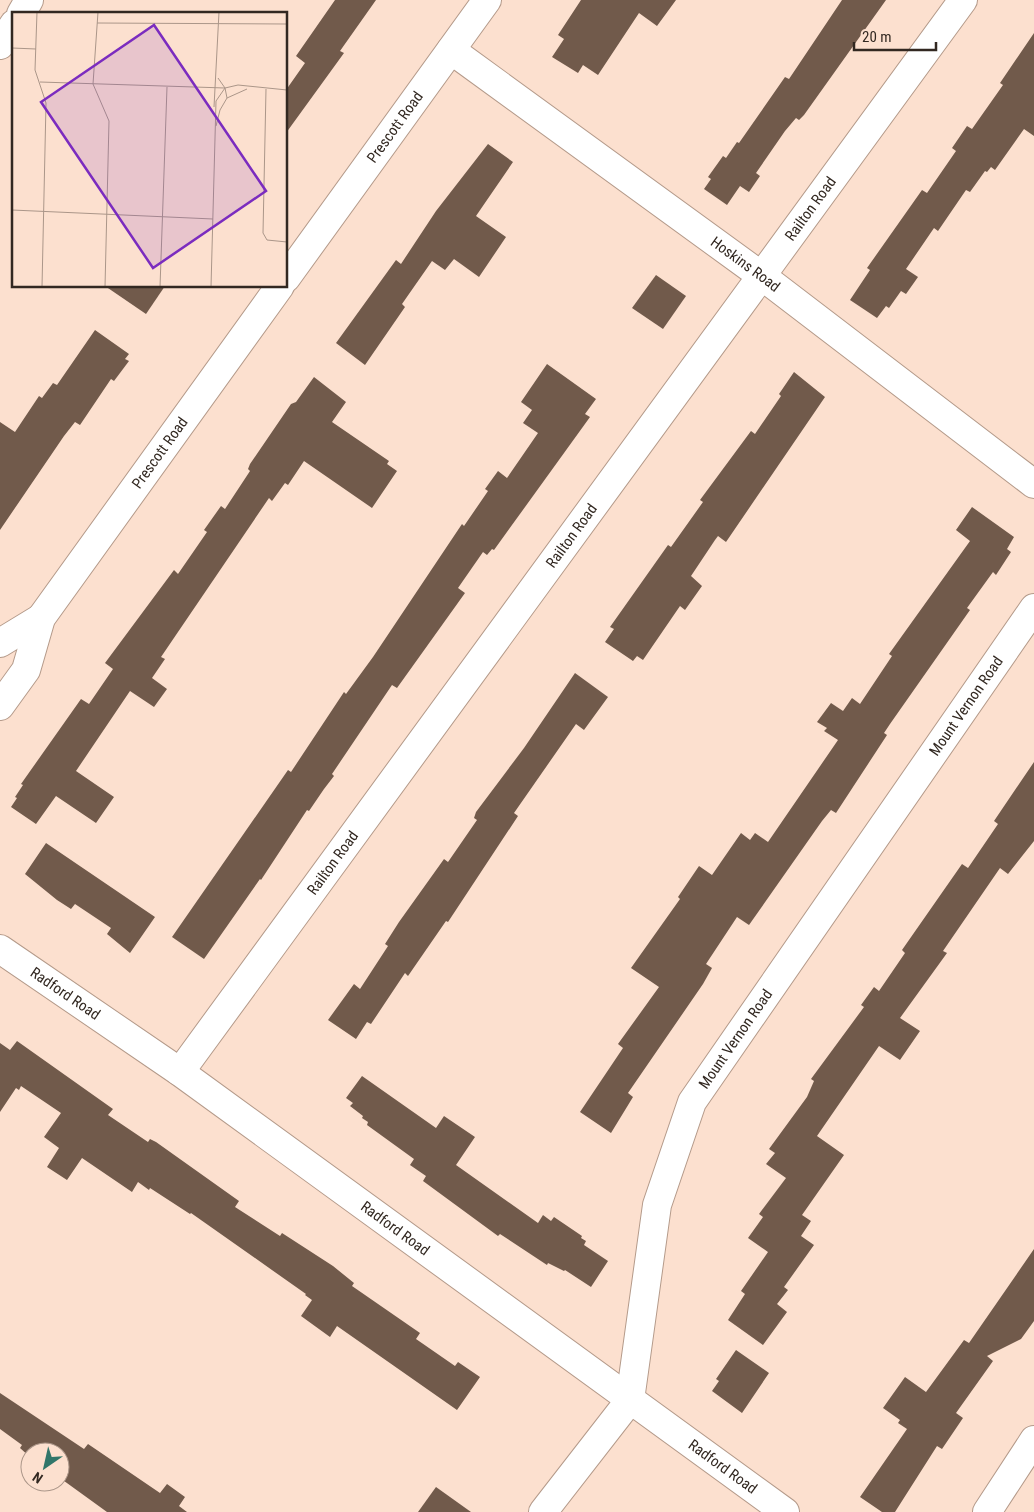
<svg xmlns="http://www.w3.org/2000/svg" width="1034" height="1512" viewBox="0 0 1034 1512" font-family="'Roboto Condensed',sans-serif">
<rect width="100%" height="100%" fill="#fce0cf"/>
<!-- building -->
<g fill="#715a4b">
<polygon points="335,0 376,0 340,51 344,53 286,133 286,90 305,63 296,56"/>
<polygon points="581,0 676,0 657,26 639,13 598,75 583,65 578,73 552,57 564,39 558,35"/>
<polygon points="842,0 886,0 804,115 799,120 796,118 785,131 756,173 760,176 749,192 740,186 727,205 704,189 711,179 708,177 723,156 726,158 737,142 739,143 785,77 789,79"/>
<polygon points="1034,33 1034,136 1024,129 995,170 991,167 987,172 985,171 970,192 966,190 938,231 934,228 906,269 918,277 906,294 901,291 889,308 886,306 877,318 850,300 870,270 867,268 922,190 927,193 956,151 952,148 967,126 972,129 1003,85 1000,83"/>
<polygon points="488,144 513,162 476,216 506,237 479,277 454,259 445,270 432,261 402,304 405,307 365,365 336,343 396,260 401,264 436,211"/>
<polygon points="656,275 686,296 663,329 632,308"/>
<polygon points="105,286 165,286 146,314"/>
<polygon points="95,330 129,354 125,359 129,361 114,381 111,379 80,425 75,422 64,436 0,530 0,422 15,432 39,396 42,398 53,383 57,385"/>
<polygon points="547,364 596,399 585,414 590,417 494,550 492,549 487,555 483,552 458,588 465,593 397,688 392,685 332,774 334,776 324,789 309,811 307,810 261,880 260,879 204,959 172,937 288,770 291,772 344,692 346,694 373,657 462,524 464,526 488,491 485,489 498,471 507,478 538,433 523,423 532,410 521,402"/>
<polygon points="794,372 825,397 726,542 718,536 715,540 691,576 702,586 685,610 680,606 643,660 637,656 633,661 605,642 614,629 610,627 668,545 671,547 703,502 700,500 751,431 755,434 781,396 779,394"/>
<polygon points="314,377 346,402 332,422 389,461 387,464 397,471 372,508 304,461 288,485 285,483 272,501 269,498 161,657 165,659 152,678 167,689 154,707 130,691 76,771 114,797 96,823 56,796 36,824 11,807 17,798 15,797 23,785 21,784 81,699 89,704 113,669 105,663 174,570 178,574 207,532 204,530 221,506 225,509 250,471 248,469 250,464 291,404 296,402"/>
<polygon points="972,507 1014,537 1007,549 1011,552 996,575 993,572 967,608 970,610 890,724 884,733 887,735 836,813 831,810 822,821 749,925 737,917 706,964 712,968 703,984 628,1093 633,1097 611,1133 580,1112 623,1048 618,1044 659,987 631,968 680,899 678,897 699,866 712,875 741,833 750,840 755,833 768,842 838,740 824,731 827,728 817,722 831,703 843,711 852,698 860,704 892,656 889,654 970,541 956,530"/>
<polygon points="575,673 608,697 584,730 576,724 514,813 518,816 448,922 446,921 408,976 405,973 371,1024 367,1022 356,1039 328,1020 354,984 360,989 388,946 385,944 399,922 444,859 448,862 477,820 474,818 476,812 524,748"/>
<polygon points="1034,762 1034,841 1008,874 1000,868 943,951 947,953 900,1018 920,1031 900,1060 879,1046 817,1136 844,1155 802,1215 811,1221 801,1236 814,1245 784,1287 788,1290 777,1304 787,1312 763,1345 728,1320 745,1294 741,1291 768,1252 748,1238 763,1217 759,1214 786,1178 766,1164 775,1153 769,1149 807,1097 814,1081 811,1079 864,1007 861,1005 874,987 879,991 905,953 902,950 962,864 968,868 998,824 994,821"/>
<polygon points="46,843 155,917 130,953 107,934 111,928 75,904 71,909 57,900 25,874"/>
<polygon points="17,1041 113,1109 108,1115 148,1142 150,1139 156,1142 239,1201 235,1207 280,1236 282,1233 333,1266 354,1283 352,1286 420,1333 416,1339 455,1366 458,1362 480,1377 457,1410 337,1326 330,1337 301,1316 312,1300 305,1295 306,1294 191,1213 190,1214 150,1188 149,1190 138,1182 132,1192 82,1158 67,1180 47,1167 59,1148 44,1137 61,1113 21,1086 19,1090 16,1088 0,1112 0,1043 10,1050"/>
<polygon points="362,1076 436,1128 444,1116 475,1137 456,1165 538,1223 543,1215 551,1221 554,1217 582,1236 581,1238 586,1241 584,1245 608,1261 591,1287 565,1270 564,1271 548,1263 547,1265 500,1234 498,1236 423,1181 426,1176 410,1165 414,1159 367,1125 368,1122 362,1118 363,1116 350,1106 353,1103 346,1098"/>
<polygon points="1034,1249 1034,1321 1021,1339 987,1356 993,1361 956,1413 963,1418 942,1449 937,1446 895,1512 882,1512 860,1497 907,1429 898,1423 900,1420 883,1408 905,1377 926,1392 964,1340 969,1343"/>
<polygon points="736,1350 769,1373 742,1413 712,1391 719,1381 716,1379"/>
<polygon points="0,1393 84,1449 88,1444 160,1493 167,1484 185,1497 179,1506 187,1512 107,1512 60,1478 60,1452 30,1452 30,1457 20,1448 22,1445 0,1429"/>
<polygon points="436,1487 471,1512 418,1512"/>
</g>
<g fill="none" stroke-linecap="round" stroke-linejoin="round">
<defs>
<g id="minor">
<polyline points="21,14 29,0"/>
<polyline points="0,45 14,24"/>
<path id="s1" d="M451,50L763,277L1034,484"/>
<path id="s2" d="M0,949L180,1072L785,1512"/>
<path id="s3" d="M180,1072L963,0"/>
<path id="s4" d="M543,1512L630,1400L657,1205L692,1102L1034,608"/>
<polyline points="987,1512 1034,1440"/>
</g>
<g id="major">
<path id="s5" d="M286,278L487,0"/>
<polyline points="0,643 41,618"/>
<path id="s6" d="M0,706L26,670L41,618L280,286"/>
</g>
</defs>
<!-- minor casing -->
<use href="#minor" stroke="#b49a8a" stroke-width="30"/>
<!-- major casing -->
<use href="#major" stroke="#b49a8a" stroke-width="30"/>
<!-- minor -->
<use href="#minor" stroke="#fff" stroke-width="28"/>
<!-- major -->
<use href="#major" stroke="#fff" stroke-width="28"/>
</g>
<g text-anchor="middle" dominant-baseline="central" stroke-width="5" stroke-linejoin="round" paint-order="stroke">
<!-- street labels -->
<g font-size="15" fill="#322821" stroke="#fce0cf">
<text stroke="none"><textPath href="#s5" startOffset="186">Prescott Road</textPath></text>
<text stroke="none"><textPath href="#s3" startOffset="1069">Railton Road</textPath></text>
<text stroke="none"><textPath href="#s1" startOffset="364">Hoskins Road</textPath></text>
<text stroke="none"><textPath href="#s6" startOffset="302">Prescott Road</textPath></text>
<text stroke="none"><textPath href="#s3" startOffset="664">Railton Road</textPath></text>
<text stroke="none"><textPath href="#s4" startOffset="929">Mount Vernon Road</textPath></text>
<text stroke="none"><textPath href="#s3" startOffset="259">Railton Road</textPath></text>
<text stroke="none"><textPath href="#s2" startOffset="79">Radford Road</textPath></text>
<text stroke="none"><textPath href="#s4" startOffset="524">Mount Vernon Road</textPath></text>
<text stroke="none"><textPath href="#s2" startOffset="484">Radford Road</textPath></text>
<text stroke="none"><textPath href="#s2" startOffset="889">Radford Road</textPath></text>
</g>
</g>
<!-- overview -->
<g transform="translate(12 12)">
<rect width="275" height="275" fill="#fce0cf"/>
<path fill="none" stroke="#ab9689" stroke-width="1" d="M25,0L23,58L34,91L30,275M86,0L81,72L97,109L93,275M85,11L275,12M0,36L24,37M206,66L213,76L215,86M28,70L213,76M254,77L251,221L255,228L275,230M202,95L207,0M204,114L208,98L215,86L235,77M0,198L201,207M148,275L155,75M199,275L204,89L213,76L226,73L275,78"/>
<path fill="#7b2cbf" fill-opacity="0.15" stroke="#7b2cbf" stroke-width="2.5" d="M142,13L254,179L141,256L29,90Z"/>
<rect width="275" height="275" fill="none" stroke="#322821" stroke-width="2.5"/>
</g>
<!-- north arrow -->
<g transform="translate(45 1467) rotate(214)"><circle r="24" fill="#fce0cf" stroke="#ab9689"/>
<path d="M0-4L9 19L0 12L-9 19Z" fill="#31766a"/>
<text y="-8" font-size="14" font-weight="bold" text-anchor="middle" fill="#322821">N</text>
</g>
<!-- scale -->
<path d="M854 42v8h82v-8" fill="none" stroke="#322821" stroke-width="2.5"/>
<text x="862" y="42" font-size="15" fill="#322821" stroke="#fce0cf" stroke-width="4" paint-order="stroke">20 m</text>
</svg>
